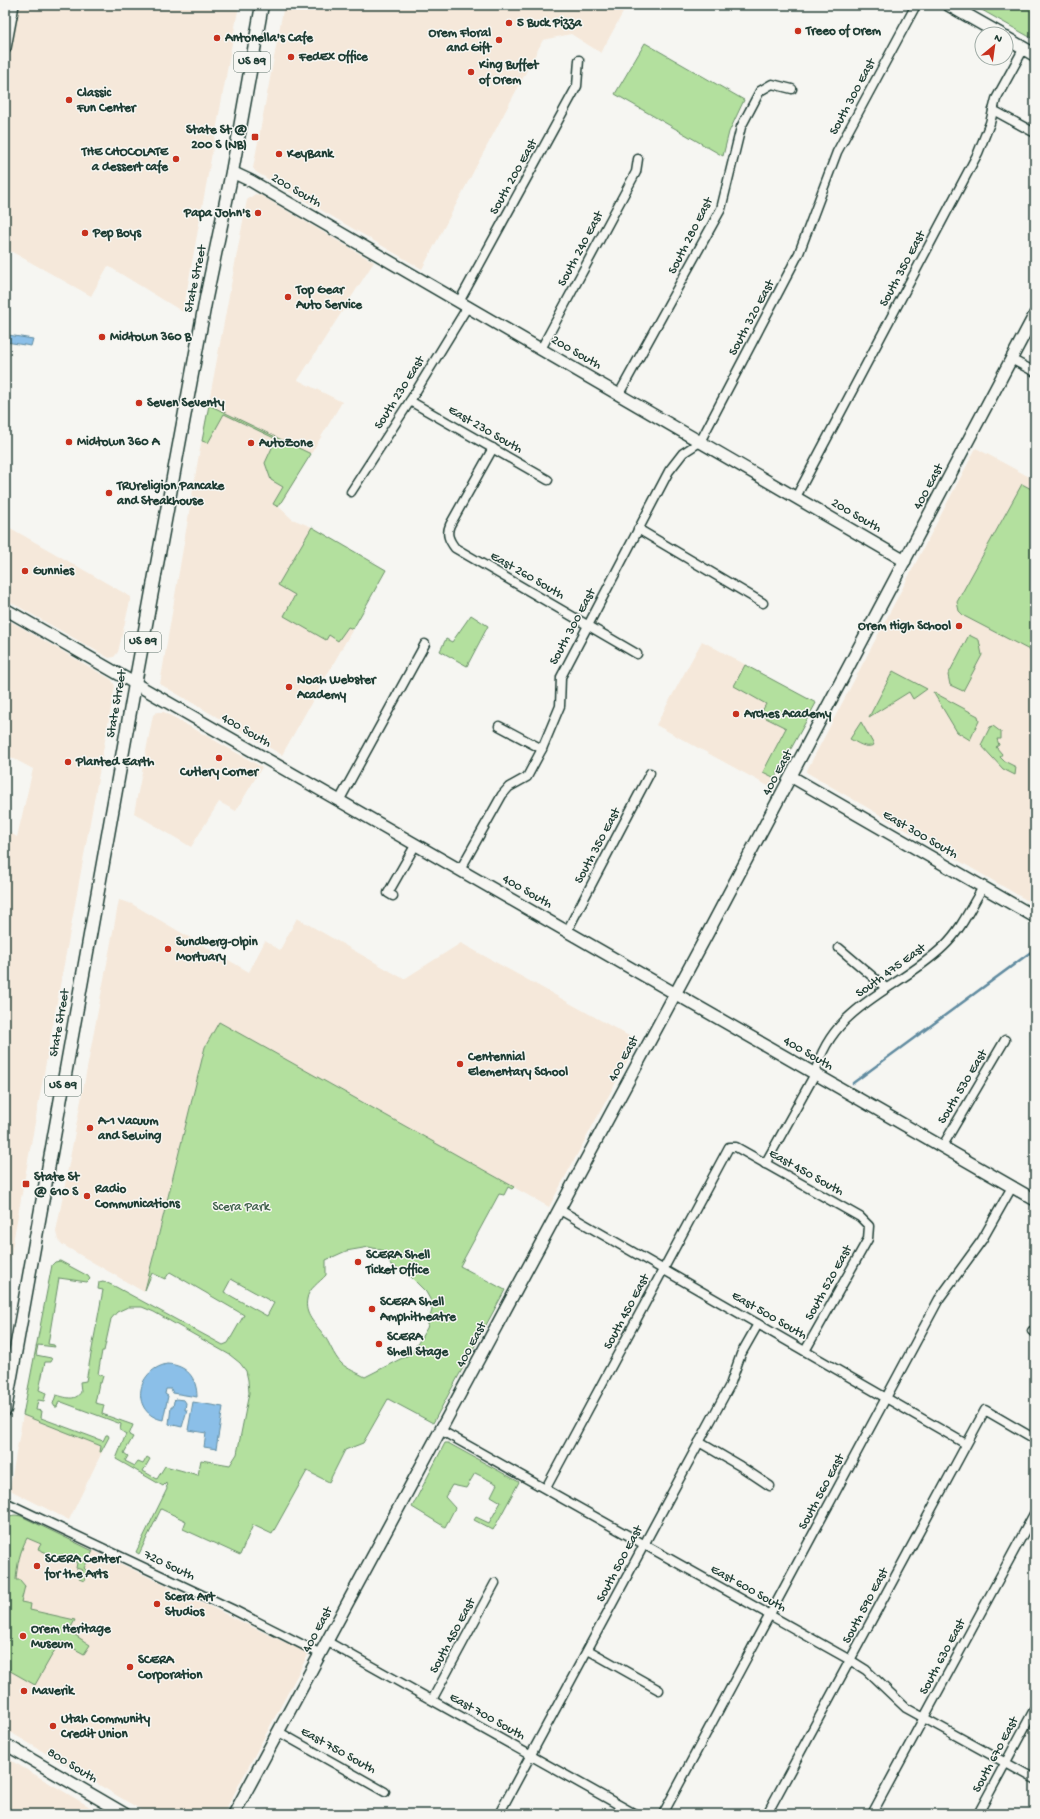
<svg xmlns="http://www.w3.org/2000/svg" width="1040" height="1819" viewBox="0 0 1040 1819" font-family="'Gochi Hand',sans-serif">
<rect width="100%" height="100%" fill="#f6f6f2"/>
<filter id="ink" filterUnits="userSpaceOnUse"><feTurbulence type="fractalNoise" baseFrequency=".025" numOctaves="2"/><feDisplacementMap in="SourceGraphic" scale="8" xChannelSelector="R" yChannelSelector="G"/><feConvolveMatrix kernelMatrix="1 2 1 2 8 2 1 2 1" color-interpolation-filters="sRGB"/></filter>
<g filter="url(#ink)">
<!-- built -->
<g fill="#f5e8da">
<polygon points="19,5 239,5 183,312 108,266 91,296 5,248 5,80"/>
<polygon points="284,5 627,5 601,53 571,34 543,40 422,269 256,172 253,168"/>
<polygon points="255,194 260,195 374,262 298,380 342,402 279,507 292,519 312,527 386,570 282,755 160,684 198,460 247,200"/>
<polygon points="976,448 1035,480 1035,905 806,772"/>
<polygon points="5,525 131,597 118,652 114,657 109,658 5,599"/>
<polygon points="5,618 112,680 115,686 5,1286 5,830 17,837 33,769 5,754"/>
<polygon points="702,641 816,703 770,787 656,725"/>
<polygon points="157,712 164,712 262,767 236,811 219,802 191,847 134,813 153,715"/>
<polygon points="119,900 132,904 249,972 265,941 280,950 297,918 404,979 461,943 638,1041 549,1207 325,1081 205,1047 144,1292 63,1245 58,1240 56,1232"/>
<polygon points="23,1415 101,1446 102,1452 69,1520 12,1491 10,1487"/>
<polygon points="15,1515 21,1516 307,1653 308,1655 226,1809 221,1814 148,1814 5,1729 5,1524 9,1516"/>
<polygon points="5,1757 102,1814 5,1814"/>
</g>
<!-- green -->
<g fill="#b3e09e" stroke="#698e69" fill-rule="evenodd">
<polygon points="973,5 1035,5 1035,40"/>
<polygon points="645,43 744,100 729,132 723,156 615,94"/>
<polygon points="209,405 311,454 278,507 273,504 283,487 271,480 265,463 276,439 224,414 208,443 202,441"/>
<polygon points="1022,484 1035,491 1035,653 964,616 959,611 957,602"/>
<polygon points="312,527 386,570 353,629 348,627 338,641 329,635 326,640 284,616 295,595 278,585"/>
<polygon points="471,615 488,626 467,666 440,651 446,639 452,642"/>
<polygon points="969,635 979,640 982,655 963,691 950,685 948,675"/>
<polygon points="745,665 816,703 775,778 763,772 786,728 760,715 766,704 734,686"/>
<polygon points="893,671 927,689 913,699 909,692 869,717"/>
<polygon points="933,692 978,716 979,721 970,740 957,732"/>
<path d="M861,722L874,745C865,749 858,743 850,739Z"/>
<polygon points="993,726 1001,732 1001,739 997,739 999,745 996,747 1002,754 1000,757 1004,761 1016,767 1015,775 1003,769 981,745 990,727"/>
<path d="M219,1022L514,1187L512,1189L508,1187L504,1195L499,1194L460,1266L505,1290L433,1423L388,1399L363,1443L345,1450L329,1482L307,1471L272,1534L253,1525L240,1555L183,1529L186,1521L161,1509L139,1554L136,1552L167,1489L166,1483L163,1486L116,1459L126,1434L120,1430L121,1424L59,1401L57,1407H55L53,1404L56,1395C65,1397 75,1402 81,1392L80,1382L86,1381L103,1290L98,1289L99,1282L103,1281L116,1287L223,1345L228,1343L244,1315L170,1272L165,1279L152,1273L145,1290L205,1047ZM369,1247L385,1251L390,1264L411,1277L426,1292L431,1301L432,1310L427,1328L412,1353L365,1377C358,1373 347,1369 341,1363C333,1355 330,1343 323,1334C315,1323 304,1315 307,1299C308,1289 320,1282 326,1275V1260L346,1251ZM231,1279L274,1303L267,1316L224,1292ZM128,1307H142L154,1312L230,1355L240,1363L246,1371L248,1380L249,1393L237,1454L230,1465L201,1460L198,1475L165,1466L157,1479L143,1471L150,1459L147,1457L143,1464L138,1462L135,1466L125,1461L128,1456L124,1453L133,1437L129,1435L133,1425L102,1414L104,1405L95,1403L99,1383H101L103,1376L98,1374L102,1351H104L111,1319L117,1312Z"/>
<polygon points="60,1261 88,1276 90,1279 87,1282 59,1278 48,1344 54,1345 55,1347 38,1345 36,1355 51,1358 52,1360 51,1362 45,1362 39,1390 46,1393 44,1401 38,1400 36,1410 42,1411 41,1418 103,1441 106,1435 108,1435 109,1437 101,1452 100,1452 101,1446 23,1415 52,1265 55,1262"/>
<polygon points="445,1443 448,1443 519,1482 493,1530 474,1520 476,1517 489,1523 501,1502 491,1496 497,1484 475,1473 466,1488 452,1485 445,1497 455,1508 445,1527 412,1507"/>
<path d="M15,1515L21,1516L93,1551L84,1568L87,1571L84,1581L79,1579L83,1570L76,1568L77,1563L62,1555L60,1559L38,1549L41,1544L27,1538C20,1551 17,1565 16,1580H20L25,1586L21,1602L31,1604L30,1610L75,1620L69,1631L90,1645L84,1654L60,1641L35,1685L5,1668V1524L9,1516Z"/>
</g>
<!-- water -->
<g fill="#8bbfe8" stroke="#608ba0">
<polygon points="8,335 33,339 31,346 6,342"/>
<path d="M167,1364C187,1365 197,1378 197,1397L173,1393L171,1389H166L165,1394L168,1396L163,1420C131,1414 134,1371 167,1364Z"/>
<polygon points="176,1399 184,1400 186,1403 185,1410 187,1410 182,1427 169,1424 171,1407 173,1407 174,1401"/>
<polygon points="193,1402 223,1407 216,1449 204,1447 206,1433 188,1430"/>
</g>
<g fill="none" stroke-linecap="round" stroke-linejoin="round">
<!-- stream -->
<polyline stroke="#608ba0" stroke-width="2.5" points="853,1083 1035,949"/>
<defs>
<g id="street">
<polyline points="993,110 1035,133"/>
<polyline points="459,302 577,86 579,60"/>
<polyline points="541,349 636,172 638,159"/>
<polyline points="1011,359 1035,372"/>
<polyline points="619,394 721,209 741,127 760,91 772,84 792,89"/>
<polyline points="410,401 548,480"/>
<path d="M493,448L450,525C446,534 449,540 455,548L637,654"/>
<polyline points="351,492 410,401 468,306"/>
<polyline points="796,497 978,153 990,123 996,99 1024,48"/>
<polyline points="638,529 763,603"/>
<polyline points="499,726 542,749"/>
<polyline points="339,801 425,644"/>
<polyline points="460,870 502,795 509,787 527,777 542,749 560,706 561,677 669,471 683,453 700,442 799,253 837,152 916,5"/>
<polyline points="393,896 388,893 416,844"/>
<polyline points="567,931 650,773"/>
<polyline points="839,948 886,988"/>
<polyline points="942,1147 1005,1040"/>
<path d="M765,1164L815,1074C831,1005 899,990 944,946C961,930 971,907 983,887"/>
<polyline points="560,1210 966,1444"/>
<polyline points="1032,1331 1035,1333"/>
<polyline points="442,1431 850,1660 866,1670 906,1708 1035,1779"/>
<polyline points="699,1442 740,1466 770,1486"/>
<polyline points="546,1488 729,1147 736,1147 860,1217 869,1226 868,1239 805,1351"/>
<polyline points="5,1502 234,1610 321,1654"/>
<polyline points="328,1642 635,1814"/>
<polyline points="588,1650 659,1690"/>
<polyline points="432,1700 495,1583"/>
<polyline points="279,1732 385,1792"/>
<polyline points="499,1814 730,1385 741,1354 758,1324"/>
<polyline points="663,1814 939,1299 982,1240 1012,1187"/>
<polyline points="767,1814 985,1410 1035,1439"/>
<polyline points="872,1814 1035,1512"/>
<polyline points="978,1814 1035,1708"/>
</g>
<g id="secondary">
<polyline points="5,48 13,5"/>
<polyline points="232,172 251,181 905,561"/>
<polyline points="5,609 1035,1200"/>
<polyline points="792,777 1035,917"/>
<polyline points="5,1744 125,1814"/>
<path d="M234,1814C504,1316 772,816 1035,314"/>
</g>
<g id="primary">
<polyline points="949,5 1000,34"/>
<polyline points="1006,38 1035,55"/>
<polyline points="5,1410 135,684 206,298 232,172 262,5"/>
</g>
</defs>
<!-- street casing -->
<use href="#street" stroke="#1f3d34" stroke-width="11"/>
<!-- secondary casing -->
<use href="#secondary" stroke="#1f3d34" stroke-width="14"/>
<!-- primary casing -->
<use href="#primary" stroke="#1f3d34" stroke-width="15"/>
<!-- street -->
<use href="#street" stroke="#f6f6f2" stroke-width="8"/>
<!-- secondary -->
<use href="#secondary" stroke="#f6f6f2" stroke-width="11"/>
<!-- primary -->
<use href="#primary" stroke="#f6f6f2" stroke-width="12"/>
</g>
</g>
<!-- markers -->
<g fill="#c8321e" stroke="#f6f6f2" stroke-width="1.5">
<circle cx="509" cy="23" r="4"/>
<circle cx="798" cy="31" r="4"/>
<circle cx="217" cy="38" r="4"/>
<circle cx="499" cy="40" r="4"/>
<circle cx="291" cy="57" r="4"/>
<circle cx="471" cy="72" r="4"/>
<circle cx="69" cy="100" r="4"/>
<rect x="251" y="133" width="8" height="8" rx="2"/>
<circle cx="279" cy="154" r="4"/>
<circle cx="176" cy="159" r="4"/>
<circle cx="258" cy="213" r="4"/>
<circle cx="85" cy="233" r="4"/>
<circle cx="288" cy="297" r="4"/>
<circle cx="102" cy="337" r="4"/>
<circle cx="139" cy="403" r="4"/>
<circle cx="69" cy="442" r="4"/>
<circle cx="251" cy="443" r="4"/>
<circle cx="109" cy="493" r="4"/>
<circle cx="25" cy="571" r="4"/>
<circle cx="959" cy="626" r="4"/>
<circle cx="289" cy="687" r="4"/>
<circle cx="736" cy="714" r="4"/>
<circle cx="219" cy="758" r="4"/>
<circle cx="68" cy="762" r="4"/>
<circle cx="168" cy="949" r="4"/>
<circle cx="460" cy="1064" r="4"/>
<circle cx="90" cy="1128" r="4"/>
<rect x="22" y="1180" width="8" height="8" rx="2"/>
<circle cx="87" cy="1196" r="4"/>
<circle cx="358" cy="1262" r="4"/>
<circle cx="372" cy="1309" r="4"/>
<circle cx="379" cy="1344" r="4"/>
<circle cx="37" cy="1566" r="4"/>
<circle cx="157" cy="1604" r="4"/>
<circle cx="23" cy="1636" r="4"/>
<circle cx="130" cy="1667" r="4"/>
<circle cx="24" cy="1691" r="4"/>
<circle cx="53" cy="1726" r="4"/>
</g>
<g text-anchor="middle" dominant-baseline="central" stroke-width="3" stroke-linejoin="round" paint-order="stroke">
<!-- shield labels -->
<g fill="#f6f6f2" stroke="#60746d" stroke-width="1">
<rect x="234" y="52" width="36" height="20" rx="3"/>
<rect x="125" y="632" width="36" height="20" rx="3"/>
<rect x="45" y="1076" width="36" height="20" rx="3"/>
</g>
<g font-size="12" font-weight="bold" fill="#1f3d34">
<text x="252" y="62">US 89</text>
<text x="143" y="642">US 89</text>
<text x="63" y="1086">US 89</text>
</g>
<!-- poi labels -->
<g font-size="13" font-weight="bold" fill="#1f3d34" stroke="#f6f6f2" text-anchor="start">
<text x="517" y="23">5 Buck Pizza</text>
<text x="806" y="31">Treeo of Orem</text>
<text x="491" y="33" text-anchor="end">Orem Floral<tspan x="491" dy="15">and Gift</tspan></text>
<text x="225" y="38">Antonella's Cafe</text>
<text x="299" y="57">FedEx Office</text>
<text x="479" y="65">King Buffet<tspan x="479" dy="15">of Orem</tspan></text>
<text x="77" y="93">Classic<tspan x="77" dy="15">Fun Center</tspan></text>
<text x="247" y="130" text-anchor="end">State St @<tspan x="247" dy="15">200 S (NB)</tspan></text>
<text x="168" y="152" text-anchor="end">THE CHOCOLATE<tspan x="168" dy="15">a dessert cafe</tspan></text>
<text x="287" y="154">KeyBank</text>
<text x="250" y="213" text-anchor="end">Papa John's</text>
<text x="93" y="233">Pep Boys</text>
<text x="296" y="290">Top Gear<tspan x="296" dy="15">Auto Service</tspan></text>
<text x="110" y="337">Midtown 360 B</text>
<text x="147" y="403">Seven Seventy</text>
<text x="77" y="442">Midtown 360 A</text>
<text x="259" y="443">AutoZone</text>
<text x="117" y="486">TRUreligion Pancake<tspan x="117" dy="15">and Steakhouse</tspan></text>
<text x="33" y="571">Gunnies</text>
<text x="951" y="626" text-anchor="end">Orem High School</text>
<text x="297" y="680">Noah Webster<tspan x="297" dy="15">Academy</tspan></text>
<text x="744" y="714">Arches Academy</text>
<text x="76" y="762">Planted Earth</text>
<text x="219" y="772" text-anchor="middle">Cutlery Corner</text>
<text x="176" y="942">Sundberg-Olpin<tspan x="176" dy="15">Mortuary</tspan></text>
<text x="468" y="1057">Centennial<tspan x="468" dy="15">Elementary School</tspan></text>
<text x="98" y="1121">A-1 Vacuum<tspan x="98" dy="15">and Sewing</tspan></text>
<text x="34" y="1177">State St<tspan x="34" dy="15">@ 610 S</tspan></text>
<text x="95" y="1189">Radio<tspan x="95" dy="15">Communications</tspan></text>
<text x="366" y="1255">SCERA Shell<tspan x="366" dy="15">Ticket Office</tspan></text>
<text x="380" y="1302">SCERA Shell<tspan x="380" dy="15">Amphitheatre</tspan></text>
<text x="387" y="1337">SCERA<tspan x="387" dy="15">Shell Stage</tspan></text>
<text x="45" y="1559">SCERA Center<tspan x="45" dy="15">for the Arts</tspan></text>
<text x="165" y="1597">Scera Art<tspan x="165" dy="15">Studios</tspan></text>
<text x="31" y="1629">Orem Heritage<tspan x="31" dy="15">Museum</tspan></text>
<text x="138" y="1660">SCERA<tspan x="138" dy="15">Corporation</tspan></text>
<text x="32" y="1691">Maverik</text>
<text x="61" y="1719">Utah Community<tspan x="61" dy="15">Credit Union</tspan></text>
</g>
<!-- street labels -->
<g font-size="13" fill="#1f3d34" stroke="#f6f6f2">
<text transform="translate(853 97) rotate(-62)">South 300 East</text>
<text transform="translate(514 177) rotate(-61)">South 200 East</text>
<text transform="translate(296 191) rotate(30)">200 South</text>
<text transform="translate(691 236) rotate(-63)">South 280 East</text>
<text transform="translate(581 249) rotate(-62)">South 240 East</text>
<text transform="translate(903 269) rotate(-62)">South 350 East</text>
<text transform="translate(196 279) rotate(-78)">State Street</text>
<text transform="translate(752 318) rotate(-62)">South 320 East</text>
<text transform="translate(576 353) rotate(30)">200 South</text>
<text transform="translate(400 393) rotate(-58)">South 230 East</text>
<text transform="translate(485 430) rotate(30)">East 230 South</text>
<text transform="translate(929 487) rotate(-62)">400 East</text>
<text transform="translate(856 516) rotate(30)">200 South</text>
<text transform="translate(527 576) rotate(30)">East 260 South</text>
<text transform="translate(573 627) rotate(-62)">South 300 East</text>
<text transform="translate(117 704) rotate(-80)">State Street</text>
<text transform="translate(246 731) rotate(30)">400 South</text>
<text transform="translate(778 773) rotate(-62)">400 East</text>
<text transform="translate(920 835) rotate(30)">East 300 South</text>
<text transform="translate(598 846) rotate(-62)">South 350 East</text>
<text transform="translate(527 892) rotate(30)">400 South</text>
<text transform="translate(891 971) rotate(-36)">South 475 East</text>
<text transform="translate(60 1023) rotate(-80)">State Street</text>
<text transform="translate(808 1054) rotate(30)">400 South</text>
<text transform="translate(624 1059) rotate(-62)">400 East</text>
<text transform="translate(963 1087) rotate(-59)">South 530 East</text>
<text transform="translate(806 1173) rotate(29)">East 450 South</text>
<text transform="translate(829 1283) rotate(-61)">South 520 East</text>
<text transform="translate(627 1312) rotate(-62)">South 450 East</text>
<text transform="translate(769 1316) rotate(30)">East 500 South</text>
<text transform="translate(472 1345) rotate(-62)">400 East</text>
<text transform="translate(822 1492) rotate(-62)">South 560 East</text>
<text transform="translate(620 1564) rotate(-62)">South 500 East</text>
<text transform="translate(169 1566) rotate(25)">720 South</text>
<text transform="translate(748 1589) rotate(29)">East 600 South</text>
<text transform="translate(866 1606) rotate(-62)">South 590 East</text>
<text transform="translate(318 1630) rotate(-62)">400 East</text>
<text transform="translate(453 1636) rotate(-62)">South 450 East</text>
<text transform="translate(943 1657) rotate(-62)">South 630 East</text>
<text transform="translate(487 1717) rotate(29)">East 700 South</text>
<text transform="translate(338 1751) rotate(29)">East 750 South</text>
<text transform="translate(996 1755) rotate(-62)">South 670 East</text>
<text transform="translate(72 1766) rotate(31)">800 South</text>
</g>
<!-- park labels -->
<g font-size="13" fill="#3d5e49" stroke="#f6f6f2">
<text x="241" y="1207">Scera Park</text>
</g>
</g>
<!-- margin -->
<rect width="1040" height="1819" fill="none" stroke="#f6f6f2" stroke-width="20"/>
<rect x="10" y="10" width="1020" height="1799" fill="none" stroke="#1f3d34" stroke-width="1.5" filter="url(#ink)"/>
<!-- north arrow -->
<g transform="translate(994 46) rotate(29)"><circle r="19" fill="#f6f6f2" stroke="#a0aca6"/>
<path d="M0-3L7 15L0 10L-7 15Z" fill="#c8321e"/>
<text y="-6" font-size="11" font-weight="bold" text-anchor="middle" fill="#1f3d34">N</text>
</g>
</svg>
